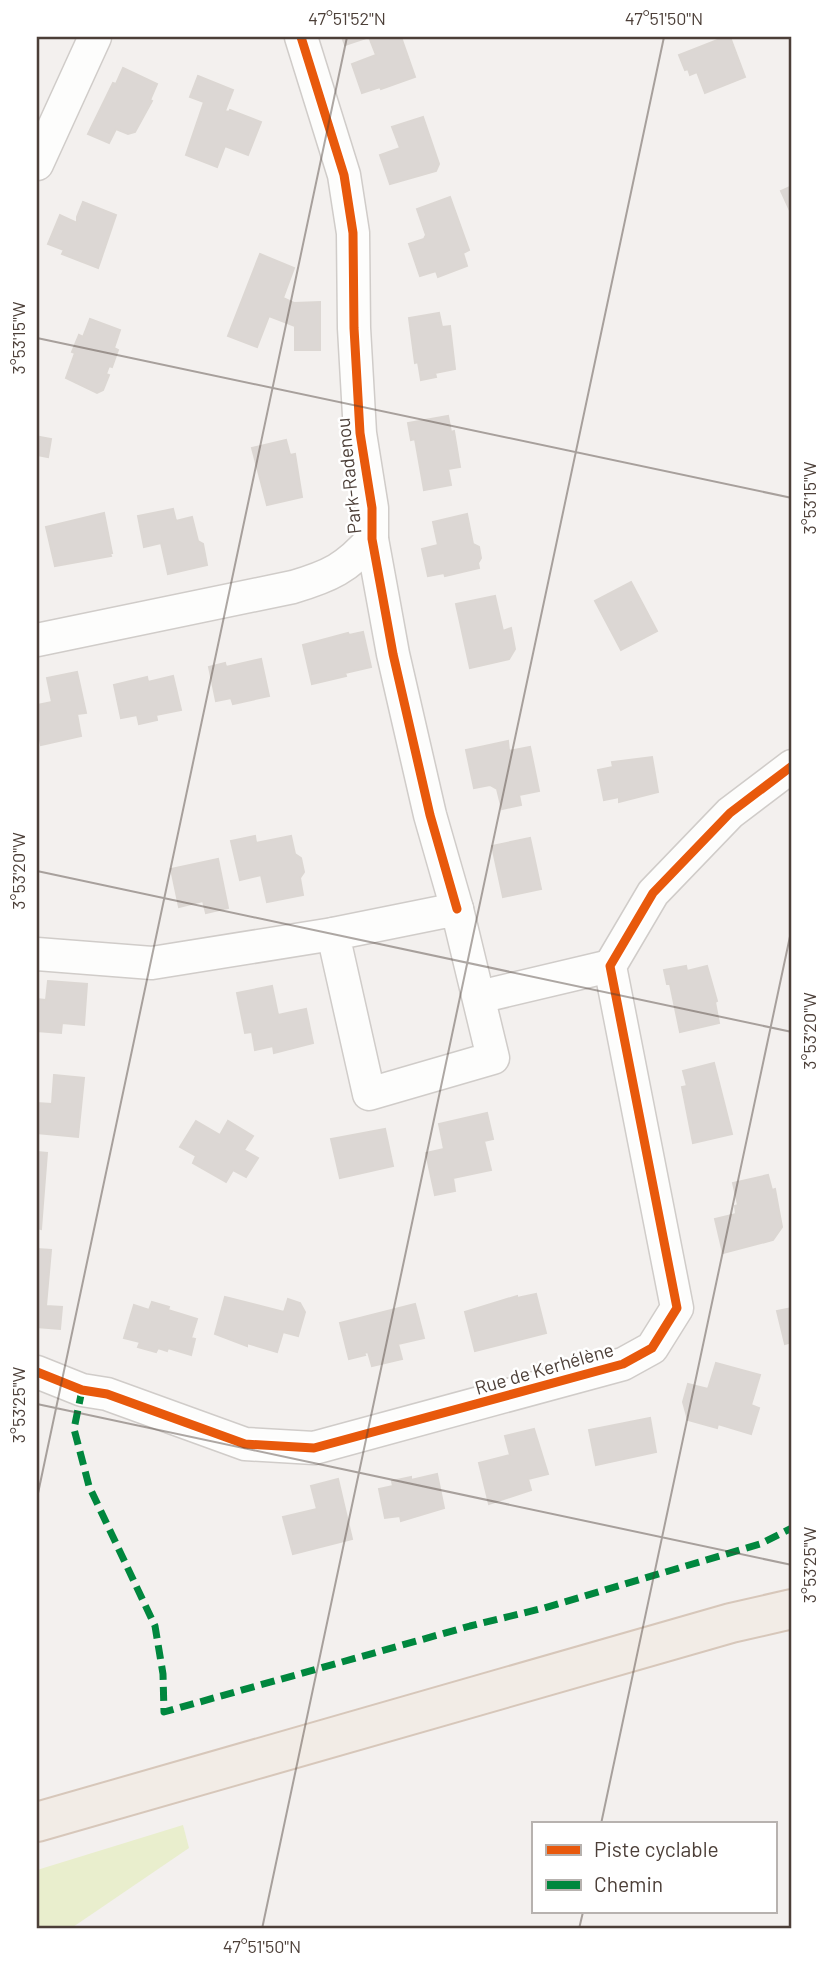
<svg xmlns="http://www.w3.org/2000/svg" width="829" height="1966" viewBox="0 0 829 1966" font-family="Barlow,sans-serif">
<rect width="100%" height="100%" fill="#f3f0ee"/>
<!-- green -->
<polygon fill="#e9eecd" points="183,1825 189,1848 70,1929 37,1929 37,1870"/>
<!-- building -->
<g fill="#dcd7d4" stroke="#dcd7d3" stroke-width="2">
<polygon points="342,37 369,37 345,45"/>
<polygon points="369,37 401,37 415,77 381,89 380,87 362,93 352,64 376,55"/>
<polygon points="725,37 730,37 745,77 705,93 697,72 690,75 688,69 685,70 679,55"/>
<polygon points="123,68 157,84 150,100 152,101 135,132 128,134 116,129 109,143 88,134 113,83 116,84"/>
<polygon points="198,76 233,90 225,111 229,112 230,110 261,122 248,155 225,146 217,167 186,155 204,102 190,97"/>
<polygon points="423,117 439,164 436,171 390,184 380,155 400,148 392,127"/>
<polygon points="792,186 792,215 781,191"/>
<polygon points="450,197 469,250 463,253 467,266 438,277 436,271 420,276 409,244 424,239 426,235 417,209"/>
<polygon points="83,202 116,215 98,268 62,254 64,250 48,244 60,215 77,223 77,217"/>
<polygon points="260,254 294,268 283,298 294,303 320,302 320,350 295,350 295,326 269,316 257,347 228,336"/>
<polygon points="439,313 442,327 450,326 455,369 435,373 436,377 421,380 418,362 415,363 409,318"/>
<polygon points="90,319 120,330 114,348 118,350 112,367 109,366 106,374 109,375 103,390 97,393 66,378 75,353 72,352 79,335 83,337"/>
<polygon points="448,416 451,432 454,431 460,467 448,469 451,485 424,490 415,439 411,440 408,423"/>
<polygon points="40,437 51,439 48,457 37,455"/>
<polygon points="286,440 290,455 295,454 302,497 267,505 252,448"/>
<polygon points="173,509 176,521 192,517 198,541 203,544 207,565 168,574 161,543 144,547 138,516"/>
<polygon points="104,513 112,553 110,553 111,556 55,566 46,527"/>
<polygon points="467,514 473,544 479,547 481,558 478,563 479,568 445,576 444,573 428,576 422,549 438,545 433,522"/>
<polygon points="631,582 657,631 621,650 595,601"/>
<polygon points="495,596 503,631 511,628 515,649 509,659 470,668 456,604"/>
<polygon points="363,632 371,667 345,673 346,676 312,684 303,645 348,633 349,635"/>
<polygon points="261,659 269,696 233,704 231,698 216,701 209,667 225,663 226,667"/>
<polygon points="77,672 86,713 77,714 81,736 41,745 37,724 37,705 52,702 47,678"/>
<polygon points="173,676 181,710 156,715 157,720 139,724 137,715 121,718 114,685 147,677 148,682"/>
<polygon points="508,741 509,751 530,747 539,791 519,795 521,805 502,809 497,789 490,785 474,788 466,750"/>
<polygon points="652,757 658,792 619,802 619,797 604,800 598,770 613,767 612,762"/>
<polygon points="255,836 256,843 291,836 295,854 301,858 304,872 300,878 303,895 267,902 261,875 240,880 231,841"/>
<polygon points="530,838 541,889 503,897 492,846"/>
<polygon points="218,859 228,908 206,913 203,901 179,907 171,869"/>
<polygon points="686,966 687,971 707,966 717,1001 715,1002 719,1023 680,1032 670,984 667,984 664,970"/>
<polygon points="48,981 87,984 84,1025 62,1023 61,1033 37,1031 37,999 46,1000"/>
<polygon points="272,986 278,1015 306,1009 313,1043 274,1053 273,1046 255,1050 252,1032 245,1033 237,993"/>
<polygon points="714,1063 732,1134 693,1143 682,1087 687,1086 683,1071"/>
<polygon points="54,1075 84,1078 78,1137 37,1133 37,1103 52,1104"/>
<polygon points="487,1113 493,1139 484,1141 491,1170 453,1178 455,1191 435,1195 426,1153 444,1149 439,1124"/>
<polygon points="196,1121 220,1135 228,1121 253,1136 244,1150 258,1158 246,1177 233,1170 226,1182 193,1163 196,1156 180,1147"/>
<polygon points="385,1129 393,1166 340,1178 331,1139"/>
<polygon points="37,1152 47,1153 41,1229 37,1228"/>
<polygon points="768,1175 772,1190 775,1189 782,1227 773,1240 723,1253 715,1219 736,1214 735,1206 738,1205 733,1183"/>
<polygon points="37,1249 51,1250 46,1306 62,1307 60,1329 37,1327"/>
<polygon points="536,1294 546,1333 475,1351 465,1312 517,1296 517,1298"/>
<polygon points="225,1297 284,1312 288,1299 300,1303 305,1312 298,1336 283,1332 277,1352 247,1343 247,1346 215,1334"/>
<polygon points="152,1302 169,1307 168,1310 197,1319 191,1338 195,1339 191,1355 168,1348 167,1351 158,1348 156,1352 138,1347 140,1342 124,1338 134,1305 149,1310"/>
<polygon points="415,1304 424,1338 398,1344 402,1359 372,1366 368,1352 364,1353 365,1355 349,1359 340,1323"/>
<polygon points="792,1308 792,1342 785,1344 777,1311"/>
<polygon points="716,1363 760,1375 751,1405 759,1408 751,1434 718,1424 717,1428 688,1420 683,1402 688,1384 708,1389"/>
<polygon points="650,1418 656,1452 596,1465 589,1430"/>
<polygon points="534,1429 548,1474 528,1479 531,1490 489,1504 479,1463 510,1455 505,1436"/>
<polygon points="437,1474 444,1508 401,1521 400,1516 385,1518 379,1489 393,1486 392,1481 411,1477 411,1480"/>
<polygon points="338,1479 352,1539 293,1554 283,1517 317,1509 311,1486"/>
</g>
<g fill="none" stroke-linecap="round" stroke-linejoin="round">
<defs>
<g id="minor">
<polyline points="301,37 344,175 353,233 354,328 360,433 372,508 372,539 383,599 393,654 430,815 457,909"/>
<polyline points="37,164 95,37"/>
<path d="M37,640L293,587C330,576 347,568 372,539"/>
<polygon points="457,909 493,1058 369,1094 333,934"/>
<polyline points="37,954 152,963 333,934"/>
<polyline points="479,997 610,966"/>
<polyline points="37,1372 82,1390 107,1394 245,1444 314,1448 623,1364 652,1348 677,1308 610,966 653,893 730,813 792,766"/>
</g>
<polyline id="primary" points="37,1822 731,1623 792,1609"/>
</defs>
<!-- minor casing -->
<use href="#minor" stroke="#d0ccc9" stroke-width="35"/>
<!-- primary casing -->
<use href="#primary" stroke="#d7c7ba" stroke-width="42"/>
<!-- minor -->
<use href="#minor" stroke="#fdfdfc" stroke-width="32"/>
<!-- primary -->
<use href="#primary" stroke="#f2ece6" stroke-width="38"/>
<!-- quiet -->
<polyline stroke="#00873e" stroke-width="7" stroke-dasharray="14 7" stroke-linecap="butt" points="82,1390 74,1429 89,1486 155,1626 163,1674 164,1712 470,1626 544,1608 760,1544 792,1528"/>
<defs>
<g id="cycleway">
<polyline points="301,37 344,175 353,233 354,328 360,433 372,508 372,539 383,599 393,654 430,815 457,909"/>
<polyline points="37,1372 82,1390 107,1394 245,1444 314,1448 623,1364 652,1348 677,1308 610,966 653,893 730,813 792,766"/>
</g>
</defs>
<!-- cycleway casing -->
<use href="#cycleway" stroke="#fff" stroke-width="13"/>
<!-- cycleway -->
<use href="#cycleway" stroke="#e8590c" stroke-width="9"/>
</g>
<!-- ticks -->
<path fill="none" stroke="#4c3f38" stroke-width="2" stroke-opacity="0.45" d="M37,338L792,498M37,871L792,1032M37,1404L792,1565M37,1498L347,37M601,1824L792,927M262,1929L664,37M579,1929L583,1912"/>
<g text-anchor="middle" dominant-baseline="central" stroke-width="5" stroke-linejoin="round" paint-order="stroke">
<!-- street labels -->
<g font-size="19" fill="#4c3f38" stroke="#fff">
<text transform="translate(348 476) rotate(-96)">Park-Radenou</text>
<text transform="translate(544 1368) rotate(-16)">Rue de Kerhélène</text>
</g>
</g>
<!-- border -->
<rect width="829" height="1966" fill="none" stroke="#ffffff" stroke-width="77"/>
<!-- legend -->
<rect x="532" y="1822" width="245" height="91" fill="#ffffff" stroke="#b7b2af" stroke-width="2"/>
<rect x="546" y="1845" width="35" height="10" fill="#e8590c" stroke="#b7b2af" stroke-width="2"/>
<text x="594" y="1857" font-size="21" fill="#4c3f38">Piste cyclable</text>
<rect x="546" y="1880" width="35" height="10" fill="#00873e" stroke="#b7b2af" stroke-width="2"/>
<text x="594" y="1892" font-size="21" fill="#4c3f38">Chemin</text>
<rect x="38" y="38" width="752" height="1889" fill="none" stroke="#4c3f38" stroke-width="2.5"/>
<g font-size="18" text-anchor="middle" fill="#4c3f38">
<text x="347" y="25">47°51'52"N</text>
<text x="664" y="25">47°51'50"N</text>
<text transform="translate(19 338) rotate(-90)" y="6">3°53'15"W</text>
<text transform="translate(810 498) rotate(-90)" y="6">3°53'15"W</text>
<text transform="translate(19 871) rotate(-90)" y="6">3°53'20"W</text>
<text transform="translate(810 1031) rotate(-90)" y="6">3°53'20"W</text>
<text transform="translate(19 1405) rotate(-90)" y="6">3°53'25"W</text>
<text transform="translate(810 1565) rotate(-90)" y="6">3°53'25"W</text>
<text x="262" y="1953">47°51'50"N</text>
</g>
</svg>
